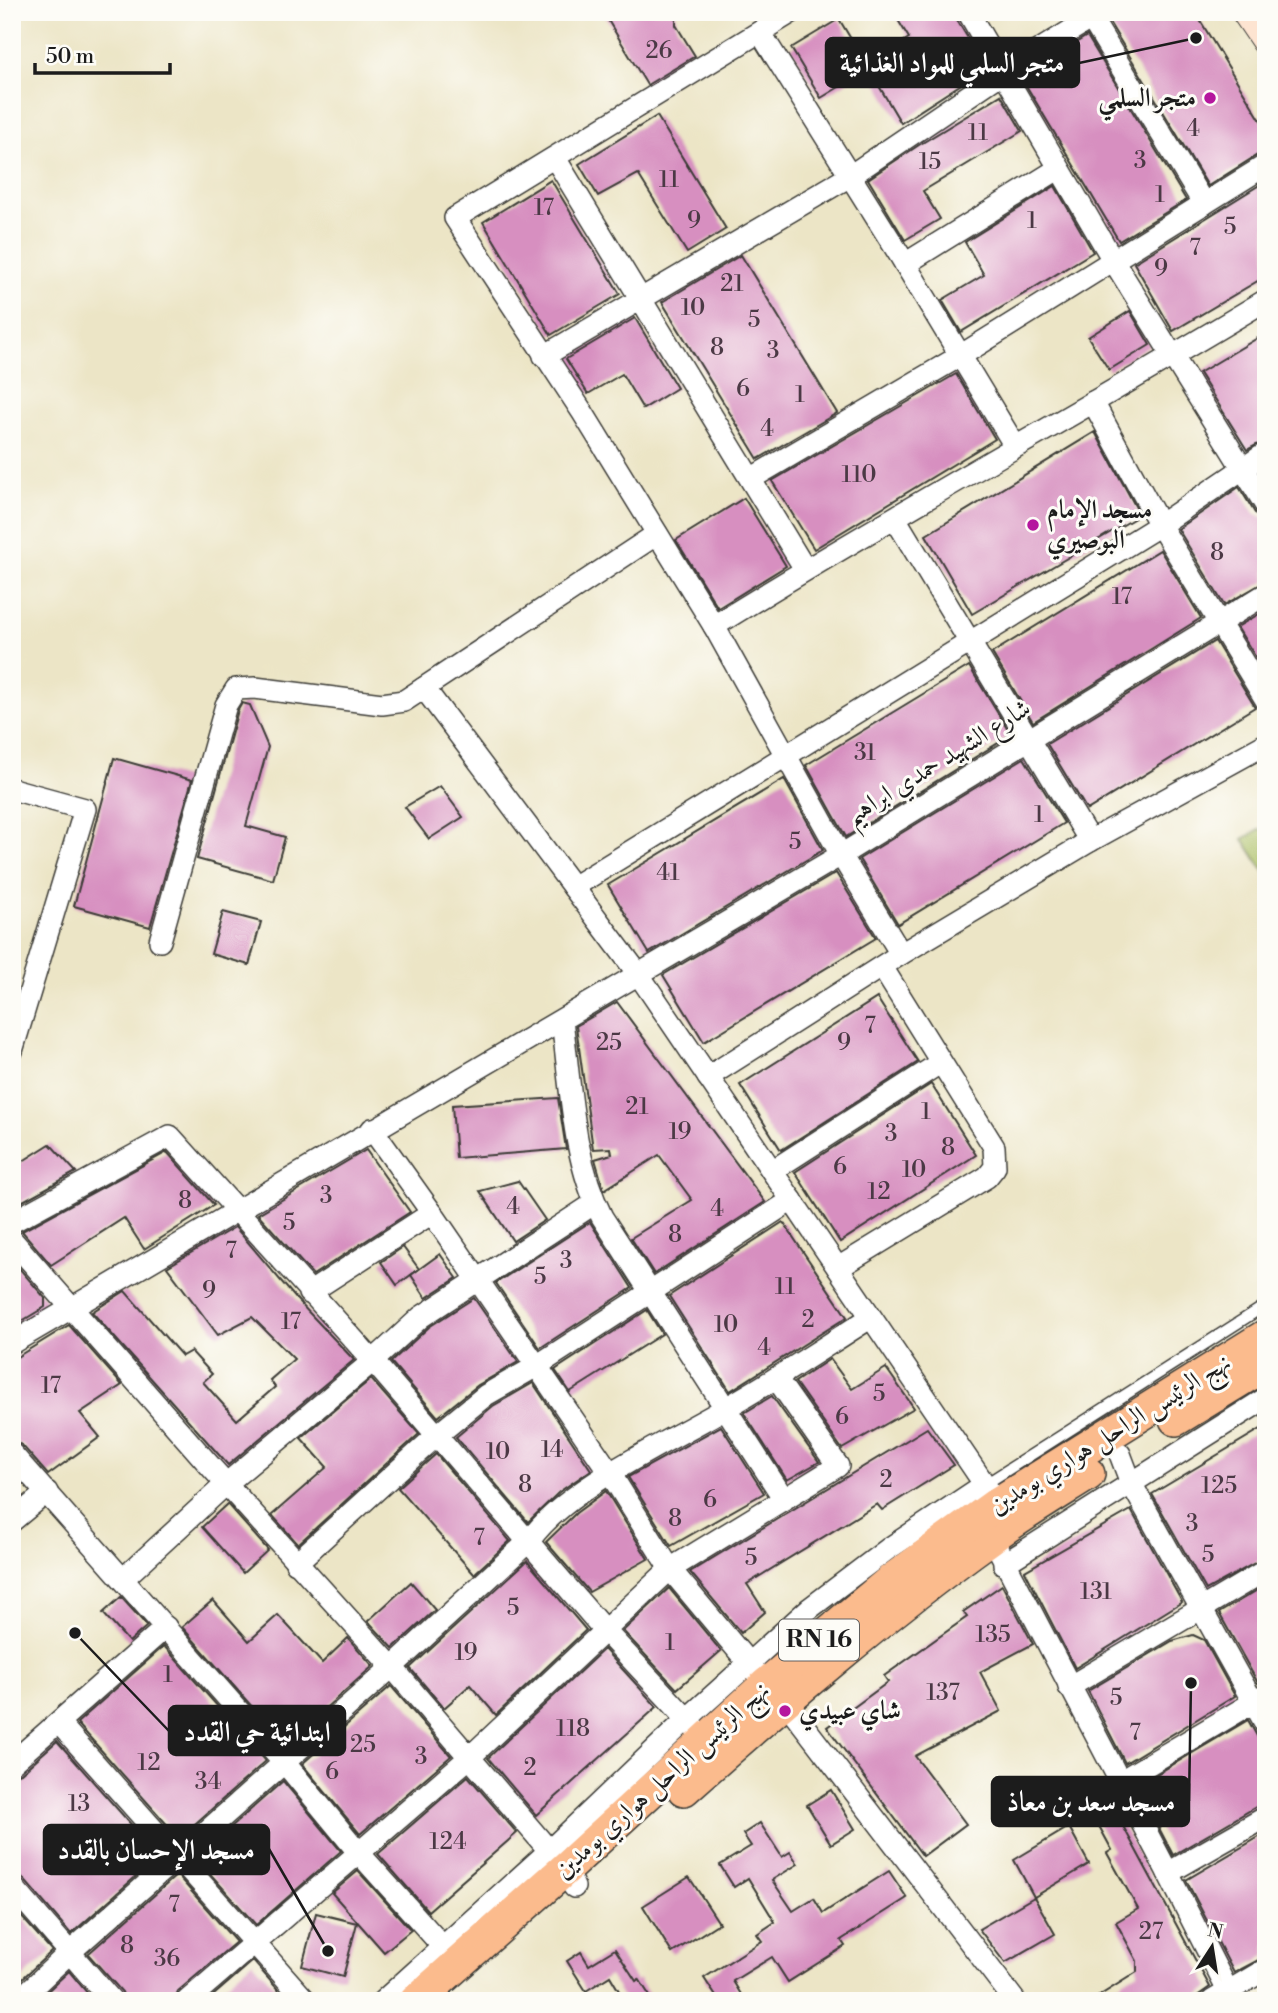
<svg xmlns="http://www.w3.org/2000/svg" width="1278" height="2013" viewBox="0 0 1278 2013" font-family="'Libre Bodoni',Amiri,serif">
<rect width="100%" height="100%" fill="#fdfcf7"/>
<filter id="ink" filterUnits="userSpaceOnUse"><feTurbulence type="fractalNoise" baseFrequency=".0143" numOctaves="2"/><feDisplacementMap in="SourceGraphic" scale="14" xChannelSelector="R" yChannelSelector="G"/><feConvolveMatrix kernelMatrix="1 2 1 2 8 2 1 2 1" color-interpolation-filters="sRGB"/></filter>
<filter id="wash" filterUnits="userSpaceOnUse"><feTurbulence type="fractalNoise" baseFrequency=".00686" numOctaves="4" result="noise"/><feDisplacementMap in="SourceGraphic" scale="28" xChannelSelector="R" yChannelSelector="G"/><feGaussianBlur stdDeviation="1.57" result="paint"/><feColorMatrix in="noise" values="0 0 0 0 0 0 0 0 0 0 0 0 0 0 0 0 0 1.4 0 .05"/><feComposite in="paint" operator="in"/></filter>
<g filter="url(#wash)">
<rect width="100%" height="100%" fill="#ece5c6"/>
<!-- green -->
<polygon fill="#a9bd61" stroke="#626c3e" stroke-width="2" points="1266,826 1266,874 1243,839"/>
<g id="blocks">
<!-- building -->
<g fill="#d78fc0">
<polygon points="603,12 676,12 676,25 695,56 647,85"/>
<polygon points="893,12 952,12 986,68 901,123 866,64 909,38"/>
<polygon points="1114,12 1195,12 1266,129 1266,152 1259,154 1208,186 1109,22"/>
<polygon points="839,19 869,69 821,98 791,48"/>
<polygon points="1087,36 1186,200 1119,241 1021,77"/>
<polygon points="1001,95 1022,131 923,191 940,219 905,240 868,179 919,145"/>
<polygon points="657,116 726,229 687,253 638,174 598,196 579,164"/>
<polygon points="551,180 620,294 551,335 483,222"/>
<polygon points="1266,181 1266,276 1173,331 1134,263"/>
<polygon points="1055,186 1093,252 961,332 942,300 984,275 965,242"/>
<polygon points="741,255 837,413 758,459 662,302"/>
<polygon points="1130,311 1150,345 1109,370 1088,337"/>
<polygon points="635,318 677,388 643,409 622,374 588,394 566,359"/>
<polygon points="1266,333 1266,440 1247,450 1199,373"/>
<polygon points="956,374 995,439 814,549 772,481"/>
<polygon points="1095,432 1140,515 972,614 926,535"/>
<polygon points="1239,487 1255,513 1266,519 1266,581 1224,605 1178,529"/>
<polygon points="744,498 786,566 718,608 676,540"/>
<polygon points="1160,550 1201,618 1033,722 992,653"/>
<polygon points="1266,610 1266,674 1237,627"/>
<polygon points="1215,641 1255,707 1087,810 1047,744"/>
<polygon points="969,666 1011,735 846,837 806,765"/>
<polygon points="242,703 250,705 268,747 246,826 285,837 273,880 197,859 238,710"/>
<polygon points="114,758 192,780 150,927 74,906"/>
<polygon points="1024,758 1064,823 898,924 859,859"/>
<polygon points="784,779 823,850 649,953 608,885"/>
<polygon points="440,786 463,817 429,839 405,807"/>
<polygon points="836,873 876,938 704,1042 663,975"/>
<polygon points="223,912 261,922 249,965 211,954"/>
<polygon points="877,998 918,1062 781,1150 740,1085"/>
<polygon points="617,1002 765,1202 654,1274 631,1238 692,1200 659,1155 604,1190 595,1159 612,1154 611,1148 593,1149 576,1026"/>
<polygon points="931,1084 976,1155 840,1242 795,1172"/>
<polygon points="558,1098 566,1149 456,1158 452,1105"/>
<polygon points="50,1144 76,1172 12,1207 12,1168"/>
<polygon points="366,1150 410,1212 313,1275 258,1214"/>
<polygon points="167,1152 214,1205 144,1249 124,1218 51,1265 22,1231"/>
<polygon points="518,1181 545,1220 513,1241 480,1191"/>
<polygon points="590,1222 632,1288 540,1348 496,1283"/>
<polygon points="783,1222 847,1317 730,1391 669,1296"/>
<polygon points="235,1227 298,1301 354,1360 228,1465 92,1312 125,1291 182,1356 191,1351 212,1374 203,1382 237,1420 275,1387 270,1380 294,1359 252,1317 218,1335 167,1267"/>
<polygon points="403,1247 419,1269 397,1285 381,1262"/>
<polygon points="440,1254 457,1278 426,1298 411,1275"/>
<polygon points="12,1260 45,1298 45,1307 12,1327"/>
<polygon points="474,1298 518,1362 478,1385 438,1417 391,1362 429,1327"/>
<polygon points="647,1310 662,1334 570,1392 555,1370"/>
<polygon points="69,1325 122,1385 80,1413 100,1437 48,1475 22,1445 12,1441 12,1360"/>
<polygon points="830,1359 852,1389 886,1368 914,1408 842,1449 795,1382"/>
<polygon points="371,1379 419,1434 298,1544 272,1515 327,1467 301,1438"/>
<polygon points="533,1383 591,1470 559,1492 528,1522 456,1437 493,1406"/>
<polygon points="772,1396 819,1462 787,1480 744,1413"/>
<polygon points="721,1426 764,1493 671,1546 628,1477"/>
<polygon points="1266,1426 1266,1557 1206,1590 1152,1494"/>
<polygon points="927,1428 954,1465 882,1510 877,1504 747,1584 765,1612 741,1633 690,1572"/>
<polygon points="436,1454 510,1541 474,1574 398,1488"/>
<polygon points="606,1491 648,1559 589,1592 546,1542 576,1513"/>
<polygon points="227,1504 268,1550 243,1573 202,1527"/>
<polygon points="1131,1510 1182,1602 1075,1668 1025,1571"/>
<polygon points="527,1561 586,1630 496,1715 470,1685 444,1708 410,1668"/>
<polygon points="411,1582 435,1610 393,1648 368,1621"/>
<polygon points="1002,1585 1033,1644 980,1672 1001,1711 915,1756 966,1824 923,1856 827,1727 888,1682 884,1676 967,1617 963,1612"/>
<polygon points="1266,1585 1266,1678 1258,1683 1219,1613"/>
<polygon points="669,1588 721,1651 677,1689 623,1631"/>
<polygon points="121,1597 147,1626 129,1642 103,1613"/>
<polygon points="213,1600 249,1641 278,1615 322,1663 348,1638 373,1666 285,1744 182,1627"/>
<polygon points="1193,1635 1204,1640 1235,1696 1125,1763 1088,1691 1172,1641"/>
<polygon points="164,1646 266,1761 179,1838 77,1723"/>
<polygon points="604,1649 657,1707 536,1815 488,1758"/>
<polygon points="391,1686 451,1756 360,1834 302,1764"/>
<polygon points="1248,1720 1266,1752 1266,1801 1173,1855 1137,1786"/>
<polygon points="57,1741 159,1856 71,1934 22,1877 12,1873 12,1776 21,1773"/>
<polygon points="468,1776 517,1833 428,1911 378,1854"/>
<polygon points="283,1781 341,1851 256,1925 196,1858"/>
<polygon points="831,1790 855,1829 831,1844 807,1805"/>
<polygon points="1110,1802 1210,1987 1190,2001 1091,2001 1137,1972 1137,1961 1116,1922 1138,1909 1107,1853 1112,1850 1092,1813"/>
<polygon points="760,1823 782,1857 790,1852 798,1864 772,1880 793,1911 814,1898 823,1913 889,1871 907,1898 841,1940 845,1946 788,1982 772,1957 733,1981 745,2001 719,2001 704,1978 762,1941 757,1934 775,1922 748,1878 734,1887 720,1865 751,1846 743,1834"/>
<polygon points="1069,1827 1089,1864 1034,1897 1014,1860"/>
<polygon points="1266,1833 1266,1956 1234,1973 1186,1880"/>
<polygon points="358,1871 411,1930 384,1952 332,1893"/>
<polygon points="177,1875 236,1942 178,1991 174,2001 125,2001 122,1992 88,1954"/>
<polygon points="689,1877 719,1923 672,1953 643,1906"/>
<polygon points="1034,1897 1055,1934 1005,1963 979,1929"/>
<polygon points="12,1906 52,1951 12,1988"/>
<polygon points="316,1913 357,1923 343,1977 302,1966"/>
<polygon points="615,1949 636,1981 639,1979 653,2001 625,2001 610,1976 586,1991 567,1961 581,1952 589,1965"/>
<polygon points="253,1961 288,2001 207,2001"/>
<polygon points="69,1971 94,2001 37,2001"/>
</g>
</g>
</g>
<g filter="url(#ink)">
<use href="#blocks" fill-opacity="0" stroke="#3b3a36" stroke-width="2"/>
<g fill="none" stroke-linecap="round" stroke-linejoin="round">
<defs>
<polyline id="lane" points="984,1485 1266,1305"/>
<g id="street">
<polyline points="968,12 1113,260 1266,506"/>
<polyline points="1091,18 1204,204"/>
<polyline points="760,32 899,254 1015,446"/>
<polyline points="555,158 805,569"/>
<polyline points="905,264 1058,169"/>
<polyline points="544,356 850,176 1002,73 1101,12"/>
<polyline points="1093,402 1160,525 1266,700"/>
<polyline points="752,478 960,356 1266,165"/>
<polyline points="895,518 1090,841"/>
<polyline points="714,626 583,413 455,218 792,12"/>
<polyline points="424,688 639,975 1004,1513"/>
<polyline points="12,789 85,809 12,1051"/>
<polyline points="573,887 1160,525 1266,453"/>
<polyline points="160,941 226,705 236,689 255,688 382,704 404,701 657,534"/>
<path d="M901,954L841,855L714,626C895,513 1083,411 1266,300"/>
<path d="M562,1021C571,1086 572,1158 602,1217L784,1499"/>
<polyline points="708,1077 901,954 1090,841 1266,744"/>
<polyline points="372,1129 432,1213 610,1473 670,1569 756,1672"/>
<polyline points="772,1171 940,1063"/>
<polyline points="12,1222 170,1136 373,1361 605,1631 687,1719 704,1740"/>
<polyline points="12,1240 211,1467 392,1667 565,1869 574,1887"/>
<polyline points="838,1268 987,1177 995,1167 994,1147 882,967"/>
<polyline points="309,1293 432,1213"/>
<polyline points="12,1343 841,855 1266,594"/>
<polyline points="12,1454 284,1762 359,1853 453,1958"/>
<polyline points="1120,1454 1131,1483 1266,1725"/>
<polyline points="12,1521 47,1492"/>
<polyline points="992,1537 1168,1873 1233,2001"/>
<polyline points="296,1563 436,1436 486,1395 535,1367 792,1200"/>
<polyline points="1004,1564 1266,1398"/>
<polyline points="123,1579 226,1484 373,1361 421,1317 595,1203"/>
<polyline points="1069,1687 1266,1570"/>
<polyline points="784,1700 1015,2001"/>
<polyline points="59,1723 306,2001"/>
<polyline points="12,1763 166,1627"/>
<polyline points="1119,1782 1264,1696"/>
<polyline points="1168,1873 1266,1817"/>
<polyline points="12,1886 112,2001"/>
<path d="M18,2001L69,1953L392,1667L529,1541C567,1487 666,1443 724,1409C774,1381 821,1349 870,1318"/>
<polyline points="187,2001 470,1757 670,1569 838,1466 776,1378"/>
<polyline points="383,2001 549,1851 687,1719 810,1608 888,1549 984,1485"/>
<polyline points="1212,2001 1266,1969"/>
</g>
<polyline id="secondary" points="1247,12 1266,40"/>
<g id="primary">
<polyline points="1176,1419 1266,1364"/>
<path d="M684,1789C783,1701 883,1615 990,1538C1021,1515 1055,1495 1088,1474"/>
<polyline points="416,2001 565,1869 766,1685 892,1580 997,1504 1266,1336"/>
</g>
</defs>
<!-- lane casing -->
<use href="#lane" stroke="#3b3a36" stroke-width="13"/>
<!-- street casing -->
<use href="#street" stroke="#3b3a36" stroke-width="24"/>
<!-- secondary casing -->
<use href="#secondary" stroke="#3b3a36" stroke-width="32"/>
<!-- primary casing -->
<use href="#primary" stroke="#3b3a36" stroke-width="36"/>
<!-- lane -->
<use href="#lane" stroke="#fff" stroke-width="10"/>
<!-- street -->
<use href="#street" stroke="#fff" stroke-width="21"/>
<!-- secondary -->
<use href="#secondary" stroke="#fde4d1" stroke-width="30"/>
<!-- primary -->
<use href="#primary" stroke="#fbbb8d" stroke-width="33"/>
</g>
</g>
<!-- markers -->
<g fill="#b5179e" stroke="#fdfcf7" stroke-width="2.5">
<circle cx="1210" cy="98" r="7"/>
<circle cx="1033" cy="525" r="7"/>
<circle cx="785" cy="1711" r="7"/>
</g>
<g text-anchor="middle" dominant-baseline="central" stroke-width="6" stroke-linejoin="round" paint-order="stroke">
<!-- number labels -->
<g font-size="23" fill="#4b3945">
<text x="659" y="51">26</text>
<text x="1193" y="129">4</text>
<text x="978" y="133">11</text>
<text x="1140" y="161">3</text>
<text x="930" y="162">15</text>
<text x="669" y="180">11</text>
<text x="1160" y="195">1</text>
<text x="544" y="208">17</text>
<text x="694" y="221">9</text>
<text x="1032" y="221">1</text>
<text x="1230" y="227">5</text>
<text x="1195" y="248">7</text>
<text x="1161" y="269">9</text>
<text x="732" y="284">21</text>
<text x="693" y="308">10</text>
<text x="754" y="320">5</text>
<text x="717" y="348">8</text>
<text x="773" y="351">3</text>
<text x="743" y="389">6</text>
<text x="800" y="395">1</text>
<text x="767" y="429">4</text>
<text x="859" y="475">110</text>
<text x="1217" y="553">8</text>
<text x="1122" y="597">17</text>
<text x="865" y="753">31</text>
<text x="1039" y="815">1</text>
<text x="795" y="842">5</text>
<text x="668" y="873">41</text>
<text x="870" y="1026">7</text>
<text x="609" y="1043">25</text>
<text x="844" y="1043">9</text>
<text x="637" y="1107">21</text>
<text x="926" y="1112">1</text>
<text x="680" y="1132">19</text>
<text x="891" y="1134">3</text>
<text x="948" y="1148">8</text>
<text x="840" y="1167">6</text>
<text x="914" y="1170">10</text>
<text x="879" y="1192">12</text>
<text x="326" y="1196">3</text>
<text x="185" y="1201">8</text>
<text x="513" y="1207">4</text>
<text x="717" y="1209">4</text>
<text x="289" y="1223">5</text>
<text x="675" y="1235">8</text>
<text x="231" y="1251">7</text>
<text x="566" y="1261">3</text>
<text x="540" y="1277">5</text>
<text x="785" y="1287">11</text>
<text x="209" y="1291">9</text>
<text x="808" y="1320">2</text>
<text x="291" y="1322">17</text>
<text x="726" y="1325">10</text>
<text x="764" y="1348">4</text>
<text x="51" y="1386">17</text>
<text x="879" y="1394">5</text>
<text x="842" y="1417">6</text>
<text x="552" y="1450">14</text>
<text x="498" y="1452">10</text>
<text x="886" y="1480">2</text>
<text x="525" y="1485">8</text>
<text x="1219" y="1486">125</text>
<text x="710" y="1500">6</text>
<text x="675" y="1519">8</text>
<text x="1192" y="1524">3</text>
<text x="479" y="1538">7</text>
<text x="1208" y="1555">5</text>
<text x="751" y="1558">5</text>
<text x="1096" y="1592">131</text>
<text x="513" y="1608">5</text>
<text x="993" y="1635">135</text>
<text x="670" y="1643">1</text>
<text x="466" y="1653">19</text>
<text x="168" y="1675">1</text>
<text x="943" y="1693">137</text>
<text x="1116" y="1698">5</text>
<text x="573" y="1729">118</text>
<text x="1135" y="1733">7</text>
<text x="363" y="1745">25</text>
<text x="421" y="1757">3</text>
<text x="149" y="1763">12</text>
<text x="530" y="1768">2</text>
<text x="332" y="1772">6</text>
<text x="208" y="1782">34</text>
<text x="79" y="1804">13</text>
<text x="448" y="1842">124</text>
<text x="174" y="1905">7</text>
<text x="1151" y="1932">27</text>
<text x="127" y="1946">8</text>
<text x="167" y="1959">36</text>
</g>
<!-- shield labels -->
<rect fill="#fdfcf7" stroke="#605f5e" stroke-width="2" x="779" y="1619.5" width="80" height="41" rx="5"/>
<g font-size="24" font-weight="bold" fill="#1c1c1c">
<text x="819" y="1640">RN 16</text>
</g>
<!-- poi labels -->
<g font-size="26" font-weight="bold" fill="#1c1c1c" stroke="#fdfcf7" text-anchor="start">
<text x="1196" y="98" text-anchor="end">متجر السلمي</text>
<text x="1047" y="510">مسجد الإمام<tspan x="1047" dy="30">البوصيري</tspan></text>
<text x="799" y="1711">شاي عبيدي</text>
</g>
<!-- street labels -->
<g font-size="26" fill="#1c1c1c" stroke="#fdfcf7">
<text transform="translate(938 762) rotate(-32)">شارع الشهيد حمدي ابراهيم</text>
<text transform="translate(1110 1434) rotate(-32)">نهج الرئيس الراحل هواري بومدين</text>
<text transform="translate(662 1780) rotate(-42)">نهج الرئيس الراحل هواري بومدين</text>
</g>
</g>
<!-- callouts -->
<path fill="none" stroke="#1c1c1c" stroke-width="2.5" d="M1196 38L1079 63M75 1633L169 1731M1191 1683L1189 1801M328 1951L269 1849"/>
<g fill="#1c1c1c" stroke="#fdfcf7" stroke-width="2.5">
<circle cx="1196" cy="38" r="7"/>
<circle cx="75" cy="1633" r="7"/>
<circle cx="1191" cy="1683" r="7"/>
<circle cx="328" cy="1951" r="7"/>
</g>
<g fill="#1c1c1c" stroke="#1c1c1c" stroke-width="2.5">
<rect x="826" y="38" width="253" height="49" rx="7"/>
<rect x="169" y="1706" width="176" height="49" rx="7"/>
<rect x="992" y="1777" width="197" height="49" rx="7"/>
<rect x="44" y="1825" width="225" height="49" rx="7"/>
</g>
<g font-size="28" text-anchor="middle" font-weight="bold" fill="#fff">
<text x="952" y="72">متجر السلمي للمواد الغذائية</text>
<text x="257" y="1741">ابتدائية حي القدد</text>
<text x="1091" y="1811">مسجد سعد بن معاذ</text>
<text x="156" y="1859">مسجد الإحسان بالقدد</text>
</g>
<!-- margin -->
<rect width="1278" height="2013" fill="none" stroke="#fdfcf7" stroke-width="42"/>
<!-- north arrow -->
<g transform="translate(1212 1947) rotate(12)" stroke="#fdfcf7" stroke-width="5" paint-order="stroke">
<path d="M0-5L12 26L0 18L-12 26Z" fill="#1c1c1c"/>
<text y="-10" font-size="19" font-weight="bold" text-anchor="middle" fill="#1c1c1c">N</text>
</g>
<!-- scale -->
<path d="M35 63v10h135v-10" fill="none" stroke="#1c1c1c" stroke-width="3.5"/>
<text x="46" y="63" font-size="21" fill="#1c1c1c" stroke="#fdfcf7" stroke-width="5" paint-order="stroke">50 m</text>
</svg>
